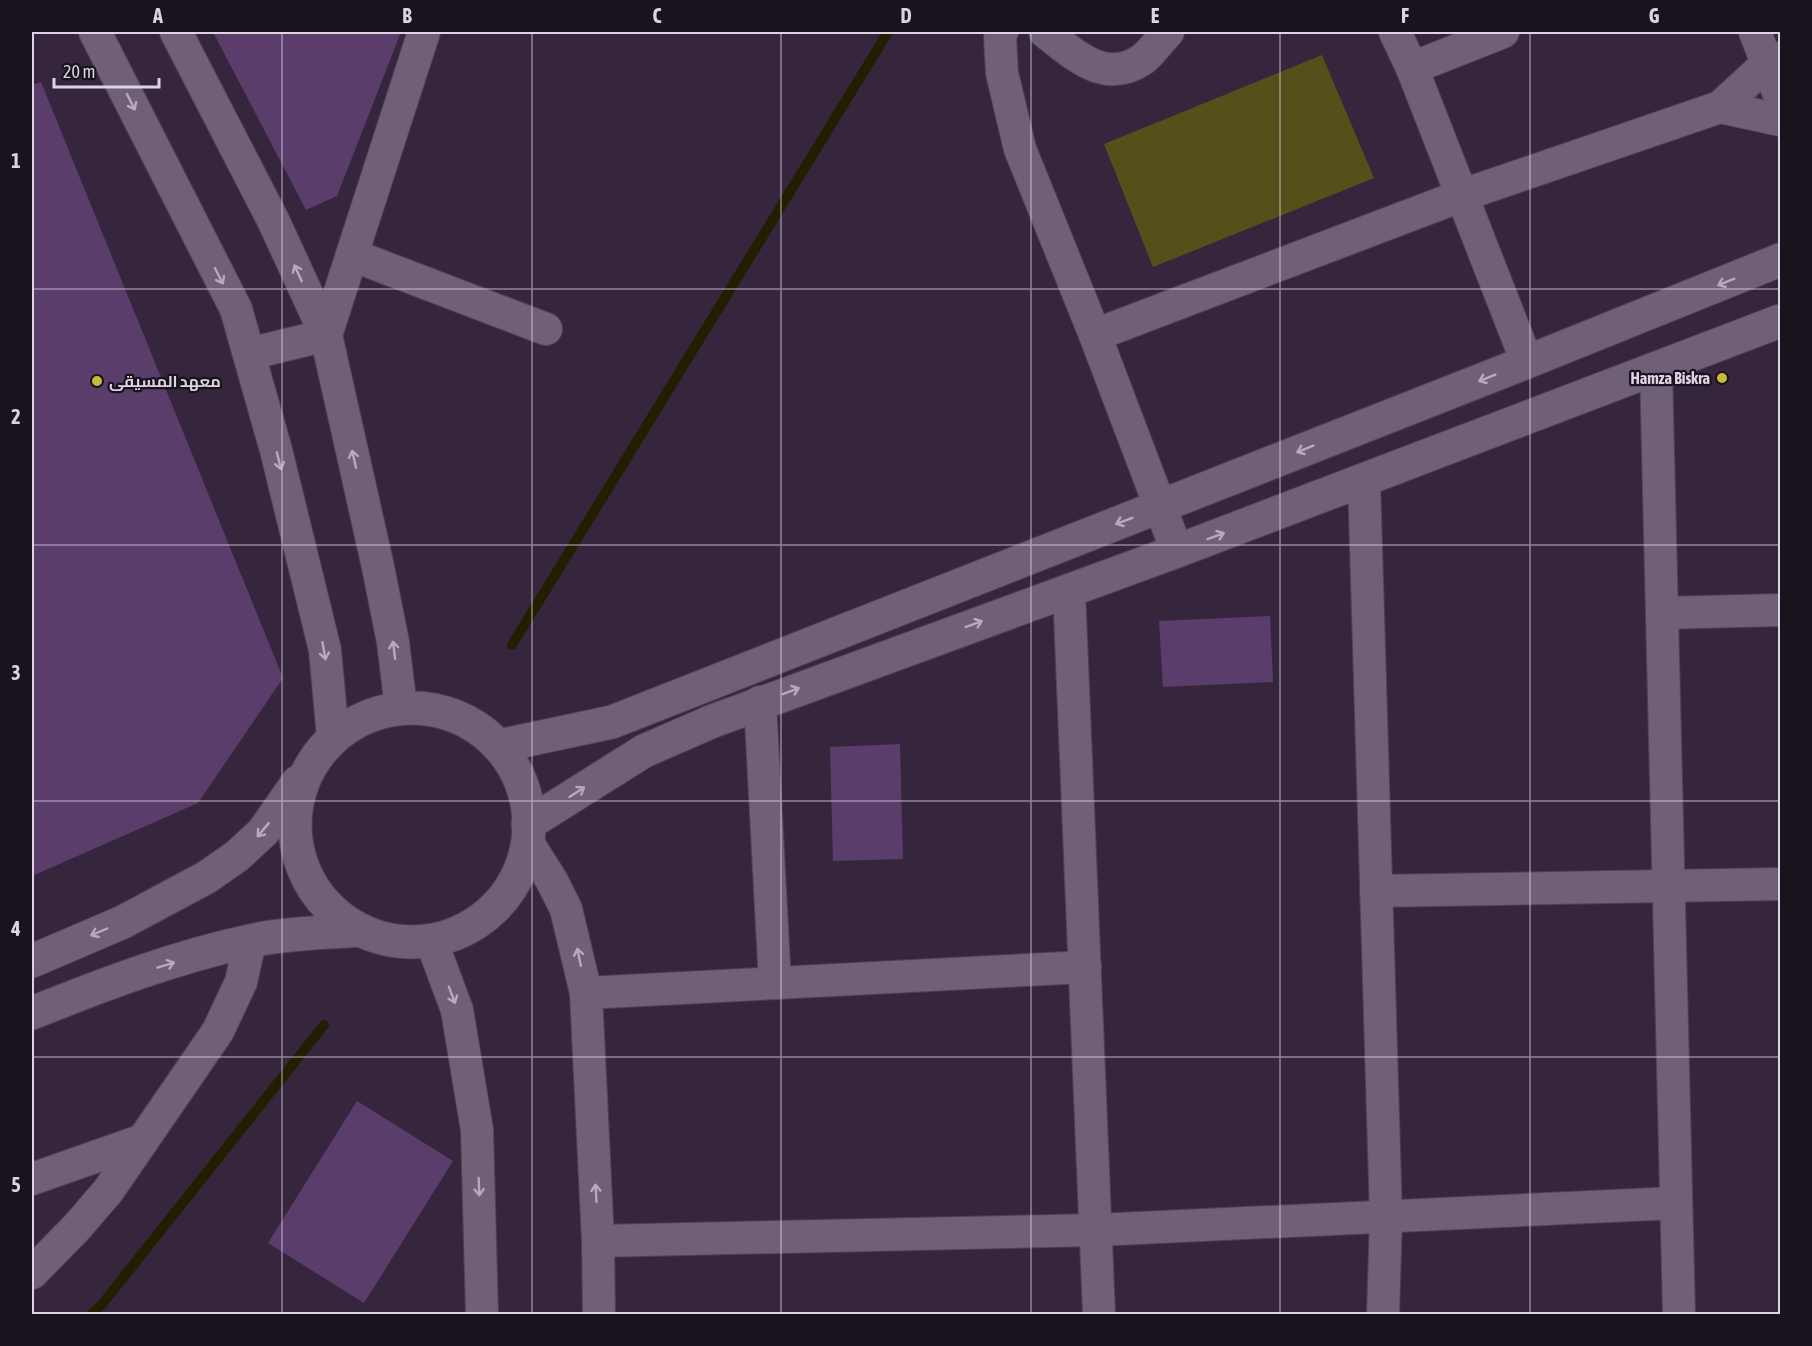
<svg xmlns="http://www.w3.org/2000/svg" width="1812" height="1346" viewBox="0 0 1812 1346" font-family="'Asap Condensed',Cairo,sans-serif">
<rect width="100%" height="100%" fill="#35263e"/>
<!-- green -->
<polygon fill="#55501a" points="1322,55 1374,178 1153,267 1104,144"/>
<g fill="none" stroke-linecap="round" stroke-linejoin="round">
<!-- stream -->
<g stroke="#221f00" stroke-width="10">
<polyline points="512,645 888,32"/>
<polyline points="92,1314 103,1303 324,1025"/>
</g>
</g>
<!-- building -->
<g fill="#5b3d6c">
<polygon points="213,32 401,32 337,196 306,210"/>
<polygon points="41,82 283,678 198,803 32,876 32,85"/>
<polygon points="1270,616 1273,682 1163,687 1159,621"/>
<polygon points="900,744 903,859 833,861 830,747"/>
<polygon points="357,1101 453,1161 364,1303 268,1243"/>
</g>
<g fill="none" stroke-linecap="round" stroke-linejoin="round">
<defs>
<g id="minor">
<polyline points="95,32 236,309 276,450 325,650 333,737"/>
<polyline points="176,32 273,220 326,335 378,567 393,642 401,708"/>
<polyline points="1002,32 1000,37 1002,73 1020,149 1095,335 1177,551"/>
<path d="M1045,32C1074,54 1105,86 1143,59C1152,52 1160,40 1168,32"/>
<polyline points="1395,32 1412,68"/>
<polyline points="1503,32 1412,68 1527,362"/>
<polyline points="1755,32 1780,97"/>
<polyline points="1720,107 1780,120"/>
<polyline points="352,255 546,329"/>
<polyline points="1095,335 1463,195 1720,107 1768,63 1780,58"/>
<polyline points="249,354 326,335 424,32"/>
<polyline points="1656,369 1679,1314"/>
<polyline points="1364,480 1386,1217 1383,1314"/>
<polyline points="1069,590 1099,1314"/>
<polyline points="1662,613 1780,610"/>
<polyline points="760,702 775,983"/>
<polyline points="528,843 552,881 566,909 586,993 598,1241 599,1314"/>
<polyline points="1376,891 1780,884"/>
<polyline points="431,940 457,1010 477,1130 482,1314"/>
<polyline points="586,993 1085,967"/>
<polyline points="32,1179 143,1140"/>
<polyline points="598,1241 1096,1230 1676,1203"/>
<polyline points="32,1273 77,1227 108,1191 218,1031 241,982 250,941"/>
</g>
<g id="tertiary">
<circle cx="412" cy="825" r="117"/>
<polyline points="499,746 612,722 1527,362 1780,260"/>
<polyline points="528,824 644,751 713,721 1177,551 1780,321"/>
<polyline points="32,961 123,922 207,877 237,856 263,832 298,782"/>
<path d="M32,1013C102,985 175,957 250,941C285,933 323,933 359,930"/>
</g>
</defs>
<!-- minor casing -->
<use href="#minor" stroke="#4f4255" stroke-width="34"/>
<!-- tertiary casing -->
<use href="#tertiary" stroke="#4f4255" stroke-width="35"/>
<!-- minor -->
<use href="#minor" stroke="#705f79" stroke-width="32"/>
<!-- tertiary -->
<use href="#tertiary" stroke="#705f79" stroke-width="33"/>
</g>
<!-- one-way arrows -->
<defs><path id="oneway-shaft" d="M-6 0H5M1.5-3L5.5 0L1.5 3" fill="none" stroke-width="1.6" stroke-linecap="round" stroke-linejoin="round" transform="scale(1.5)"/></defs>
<g stroke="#b7aabd">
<use href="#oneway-shaft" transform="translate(131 102) rotate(63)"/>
<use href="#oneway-shaft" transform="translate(298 273) rotate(-115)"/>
<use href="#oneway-shaft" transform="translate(219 276) rotate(63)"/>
<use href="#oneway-shaft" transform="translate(1726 282) rotate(158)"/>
<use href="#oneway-shaft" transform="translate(1487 378) rotate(158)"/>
<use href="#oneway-shaft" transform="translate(1305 449) rotate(158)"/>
<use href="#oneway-shaft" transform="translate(354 459) rotate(-103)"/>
<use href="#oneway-shaft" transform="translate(279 461) rotate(76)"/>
<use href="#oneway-shaft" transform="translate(1124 521) rotate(159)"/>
<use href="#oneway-shaft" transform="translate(1216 536) rotate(-21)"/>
<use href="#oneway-shaft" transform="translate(974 624) rotate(-20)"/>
<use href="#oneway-shaft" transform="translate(394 650) rotate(-97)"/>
<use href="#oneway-shaft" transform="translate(324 651) rotate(80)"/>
<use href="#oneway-shaft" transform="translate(791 691) rotate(-21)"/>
<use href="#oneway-shaft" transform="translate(577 792) rotate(-33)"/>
<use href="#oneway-shaft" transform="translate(263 830) rotate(130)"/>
<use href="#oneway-shaft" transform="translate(99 932) rotate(157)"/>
<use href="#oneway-shaft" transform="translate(579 957) rotate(-102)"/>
<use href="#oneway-shaft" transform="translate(166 965) rotate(-17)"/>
<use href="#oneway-shaft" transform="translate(452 995) rotate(69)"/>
<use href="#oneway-shaft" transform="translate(479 1187) rotate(88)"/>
<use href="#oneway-shaft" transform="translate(596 1193) rotate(-93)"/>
</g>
<!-- grid -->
<path fill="none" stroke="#ddd3e2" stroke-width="1.5" stroke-opacity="0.55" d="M282,32V1314M532,32V1314M781,32V1314M1031,32V1314M1280,32V1314M1530,32V1314M32,289H1780M32,545H1780M32,801H1780M32,1057H1780"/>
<!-- markers -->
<g fill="#c7bb3b" stroke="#19131d" stroke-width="2">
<circle cx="1722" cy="378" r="6"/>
<circle cx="97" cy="381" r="6"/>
</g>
<g text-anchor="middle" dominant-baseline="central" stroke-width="4.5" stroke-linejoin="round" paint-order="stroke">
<!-- poi labels -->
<g font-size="16" font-weight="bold" fill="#ddd3e2" stroke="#19131d" text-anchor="end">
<text x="1710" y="378">Hamza Biskra</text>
<text x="109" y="381" text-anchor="start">معهد المسيقى</text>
</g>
</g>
<!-- border -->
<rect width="1812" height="1346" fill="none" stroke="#19131d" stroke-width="66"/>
<!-- scale -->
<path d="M54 78v9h105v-9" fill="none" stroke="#ddd3e2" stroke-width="3"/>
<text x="63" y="78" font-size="18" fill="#ddd3e2" stroke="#19131d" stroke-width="4.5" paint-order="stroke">20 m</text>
<rect x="33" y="33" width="1746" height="1280" fill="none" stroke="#ddd3e2" stroke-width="2"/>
<g font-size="20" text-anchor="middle" font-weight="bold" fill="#ddd3e2">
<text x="158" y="23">A</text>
<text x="407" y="23">B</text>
<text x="657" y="23">C</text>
<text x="906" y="23">D</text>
<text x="1155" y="23">E</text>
<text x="1405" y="23">F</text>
<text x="1654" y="23">G</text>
<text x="16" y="168">1</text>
<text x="16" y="424">2</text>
<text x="16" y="680">3</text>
<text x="16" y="936">4</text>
<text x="16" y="1192">5</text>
</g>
</svg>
